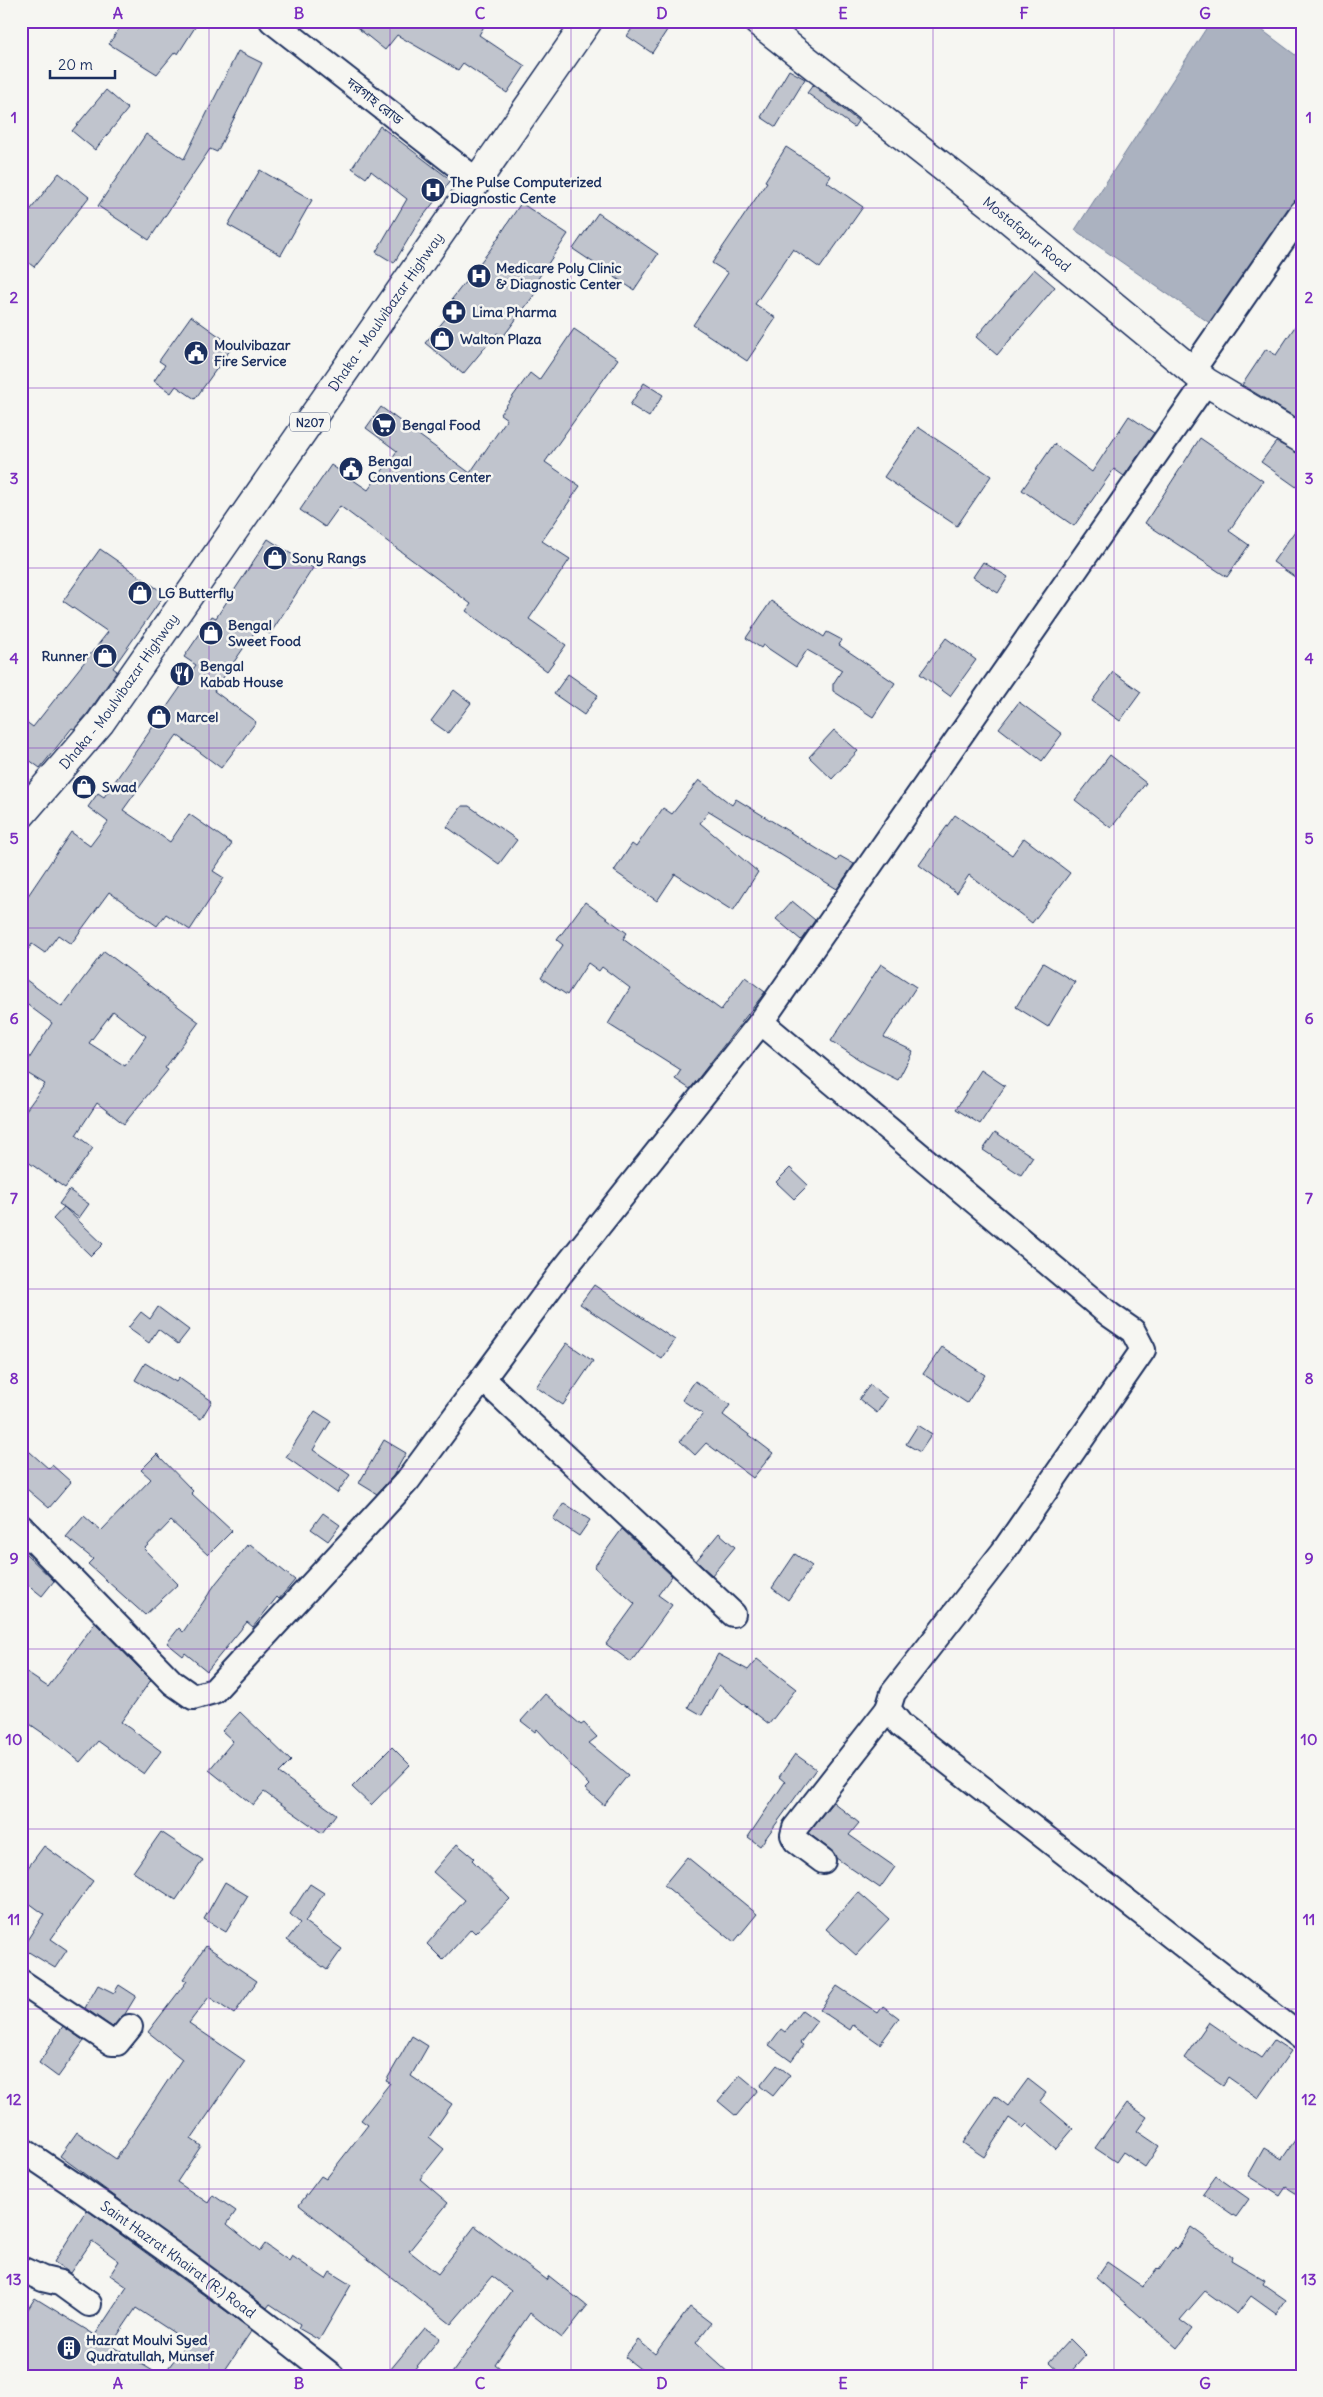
<svg xmlns="http://www.w3.org/2000/svg" width="1323" height="2397" viewBox="0 0 1323 2397" font-family="Delius,'Noto Sans Bengali',sans-serif">
<rect width="100%" height="100%" fill="#f6f6f2"/>
<filter id="ink" filterUnits="userSpaceOnUse"><feTurbulence type="fractalNoise" baseFrequency=".02" numOctaves="2"/><feDisplacementMap in="SourceGraphic" scale="10" xChannelSelector="R" yChannelSelector="G"/><feConvolveMatrix kernelMatrix="1 2 1 2 8 2 1 2 1" color-interpolation-filters="sRGB"/></filter>
<g filter="url(#ink)">
<!-- water -->
<polygon fill="#abb2c0" stroke="#717e99" points="1211,21 1250,21 1302,60 1302,198 1214,326 1075,230"/>
<!-- building -->
<g fill="#c0c4cd" stroke="#1b2f5e" fill-rule="evenodd">
<polygon points="124,21 199,21 178,54 175,52 157,74 109,44"/>
<polygon points="349,21 487,21 479,35 525,66 507,93 463,63 458,70 397,35 385,50"/>
<polygon points="637,21 673,21 652,53 627,36"/>
<polygon points="238,51 262,63 217,152 210,149 149,240 98,206 146,134 184,159"/>
<polygon points="789,70 805,79 776,127 761,117"/>
<polygon points="813,85 858,121 854,127 807,93"/>
<polygon points="106,90 128,109 95,150 72,131"/>
<polygon points="380,126 451,180 418,223 394,263 376,252 407,199 371,171 366,178 352,168"/>
<polygon points="786,147 831,176 827,182 863,207 820,268 793,249 755,304 776,318 747,361 693,325 728,273 712,263 767,182 765,181"/>
<polygon points="260,170 312,200 281,255 228,225"/>
<polygon points="59,173 89,197 34,267 21,257 21,222"/>
<polygon points="521,203 568,234 535,283 540,287 503,337 497,333 463,374 425,343 458,304 452,299 490,250"/>
<polygon points="598,213 658,254 634,290 573,249"/>
<polygon points="1034,269 1055,287 997,355 976,337"/>
<polygon points="191,316 233,346 195,399 176,386 171,393 154,381 165,365 159,361"/>
<polygon points="1302,316 1302,407 1295,417 1242,385 1266,349 1276,355"/>
<polygon points="574,329 618,359 545,462 580,486 542,541 570,559 529,619 566,645 547,671 466,611 471,604 340,506 325,527 300,510 331,465 368,490 397,451 366,428 381,407 470,473 507,419 500,414 530,373 539,380"/>
<polygon points="644,383 663,395 649,417 630,405"/>
<polygon points="1129,416 1154,433 1124,476 1114,469 1074,526 1022,490 1054,444 1092,472"/>
<polygon points="918,427 991,476 957,526 884,477"/>
<polygon points="1200,438 1263,481 1229,531 1249,545 1227,577 1145,523"/>
<polygon points="1276,442 1302,455 1302,491 1261,462"/>
<polygon points="1302,521 1302,582 1273,562"/>
<polygon points="268,539 313,568 270,634 258,627 214,691 256,722 221,768 177,735 123,810 170,842 189,814 232,844 213,871 224,878 190,930 166,914 157,926 109,892 71,944 58,935 45,953 32,944 21,960 21,906 71,832 90,846 108,822 88,807 98,793 104,797 196,665 184,657 212,616 216,618"/>
<polygon points="100,549 165,594 113,668 117,671 88,713 74,729 72,728 40,768 21,754 21,718 33,727 108,632 63,601"/>
<polygon points="983,562 1008,577 998,593 973,577"/>
<polygon points="771,601 824,637 827,632 842,640 839,645 895,683 873,717 833,691 833,684 842,670 807,650 796,667 763,645 761,648 746,638"/>
<polygon points="946,638 976,660 950,696 920,674"/>
<polygon points="1113,672 1141,692 1120,721 1092,701"/>
<polygon points="568,674 598,695 584,715 554,694"/>
<polygon points="454,690 471,703 448,733 431,721"/>
<polygon points="1019,702 1062,734 1042,761 999,728"/>
<polygon points="834,730 858,751 832,779 809,757"/>
<polygon points="1110,755 1146,783 1111,828 1075,800"/>
<polygon points="699,780 732,805 736,799 837,861 840,856 854,864 837,889 709,811 700,823 758,872 733,911 675,874 657,901 614,871 632,844 636,847 663,808 672,814"/>
<polygon points="462,806 469,806 517,840 499,864 447,827"/>
<polygon points="955,815 1012,855 1024,838 1070,873 1032,923 969,875 957,893 919,865"/>
<polygon points="792,901 815,920 801,940 776,919"/>
<polygon points="585,902 627,933 623,939 721,1010 745,977 765,992 690,1089 675,1079 681,1070 608,1024 630,988 602,967 599,971 588,963 567,995 541,978 563,945 557,940"/>
<path d="M104,951L199,1022L165,1068L168,1070L124,1124L97,1103L76,1135L93,1148L65,1188L21,1157V1117L45,1084L22,1070L52,1023L21,1000V976L62,1007ZM113,1011L146,1036L125,1066L89,1043Z"/>
<polygon points="1043,963 1075,982 1048,1027 1016,1007"/>
<polygon points="881,964 916,987 884,1037 913,1051 898,1080 866,1064 831,1041"/>
<polygon points="981,1070 1005,1086 980,1124 956,1109"/>
<polygon points="995,1132 1033,1157 1021,1175 983,1150"/>
<polygon points="790,1168 808,1185 794,1199 776,1182"/>
<polygon points="69,1190 89,1204 79,1218 64,1207 103,1244 91,1256 53,1219 64,1207 59,1204"/>
<polygon points="594,1285 675,1340 662,1359 580,1304"/>
<polygon points="158,1307 189,1330 178,1344 158,1329 149,1343 128,1328 141,1312 150,1319"/>
<polygon points="567,1343 593,1361 563,1405 536,1387"/>
<polygon points="942,1347 985,1375 967,1403 923,1374"/>
<polygon points="145,1363 176,1382 179,1378 212,1401 201,1419 135,1380"/>
<polygon points="695,1381 730,1405 723,1415 773,1453 753,1478 706,1443 695,1455 680,1441 703,1414 682,1400"/>
<polygon points="870,1385 887,1398 877,1413 859,1399"/>
<polygon points="315,1411 331,1421 313,1450 350,1475 337,1493 286,1457"/>
<polygon points="918,1425 932,1434 920,1452 906,1444"/>
<polygon points="384,1440 406,1453 393,1476 377,1494 359,1483"/>
<polygon points="21,1444 49,1469 52,1465 71,1482 49,1508 21,1484"/>
<polygon points="157,1454 193,1491 191,1493 232,1531 208,1555 171,1521 144,1549 178,1584 145,1615 88,1564 93,1559 66,1537 84,1516 101,1531 151,1479 141,1470"/>
<polygon points="564,1503 590,1520 579,1536 553,1519"/>
<polygon points="323,1513 340,1525 328,1541 311,1529"/>
<polygon points="622,1529 672,1576 658,1595 672,1605 631,1662 606,1644 635,1604 594,1567"/>
<polygon points="719,1533 735,1547 712,1575 696,1561"/>
<polygon points="250,1544 295,1580 279,1599 277,1597 253,1627 247,1622 207,1671 185,1653 183,1656 167,1643 179,1628 183,1632 216,1583 247,1545 248,1547"/>
<polygon points="21,1549 54,1581 42,1596 21,1579"/>
<polygon points="795,1554 812,1566 788,1600 772,1588"/>
<polygon points="95,1623 151,1680 121,1722 161,1751 144,1774 98,1741 80,1762 53,1740 21,1718 21,1669 48,1687"/>
<polygon points="718,1654 748,1670 757,1659 796,1689 769,1724 719,1685 702,1715 688,1707"/>
<polygon points="545,1694 581,1725 584,1723 597,1737 589,1743 628,1775 604,1805 585,1789 589,1785 537,1729 535,1732 521,1721"/>
<polygon points="240,1712 291,1761 279,1773 336,1814 322,1833 264,1792 253,1805 209,1770 233,1741 222,1731"/>
<polygon points="392,1747 410,1765 371,1805 352,1787"/>
<polygon points="795,1754 816,1769 760,1846 748,1837 785,1782 779,1777"/>
<polygon points="833,1802 859,1823 849,1835 895,1867 880,1888 836,1858 831,1850 808,1833"/>
<polygon points="161,1832 203,1860 176,1900 133,1872"/>
<polygon points="457,1844 474,1858 472,1860 510,1899 475,1933 471,1929 443,1960 427,1944 465,1900 433,1872"/>
<polygon points="44,1846 93,1881 51,1939 67,1950 55,1968 22,1948 44,1914 21,1897 21,1877"/>
<polygon points="687,1857 757,1914 734,1942 664,1885"/>
<polygon points="225,1882 248,1896 226,1932 204,1919"/>
<polygon points="310,1884 324,1893 305,1922 342,1949 327,1970 287,1940 300,1923 290,1914"/>
<polygon points="858,1892 889,1919 856,1955 826,1929"/>
<polygon points="206,1946 257,1981 234,2014 209,1997 189,2023 245,2061 191,2139 201,2146 177,2182 208,2203 213,2195 236,2211 227,2224 260,2251 265,2244 289,2261 292,2256 326,2279 330,2272 351,2285 319,2340 298,2328 300,2324 270,2304 267,2308 60,2156 77,2132 116,2159 182,2059 148,2032 187,1981 183,1979"/>
<polygon points="98,1985 114,1993 119,1985 136,1996 125,2014 112,2027 85,2008"/>
<polygon points="837,1986 878,2013 883,2006 899,2018 880,2044 853,2025 850,2030 820,2010"/>
<polygon points="802,2010 817,2021 800,2043 803,2045 791,2061 769,2045 781,2029 785,2032"/>
<polygon points="1209,2022 1261,2058 1274,2040 1291,2051 1258,2098 1228,2077 1223,2085 1184,2058"/>
<polygon points="63,2026 84,2041 58,2077 39,2063"/>
<polygon points="412,2036 428,2046 411,2076 452,2104 429,2137 444,2149 420,2179 448,2203 409,2251 438,2274 475,2226 546,2280 549,2276 587,2306 562,2338 530,2313 495,2364 510,2376 450,2376 511,2291 492,2276 451,2324 299,2205 321,2176 326,2179 368,2125 361,2120 390,2083 386,2081"/>
<polygon points="777,2065 790,2075 773,2096 760,2086"/>
<polygon points="740,2075 758,2090 736,2116 718,2101"/>
<polygon points="1028,2079 1046,2093 1040,2101 1073,2129 1056,2149 1027,2124 1023,2128 1009,2118 984,2157 963,2143 995,2096 1008,2106"/>
<polygon points="1127,2103 1147,2117 1137,2131 1159,2146 1145,2167 1123,2152 1116,2162 1095,2148"/>
<polygon points="1302,2130 1302,2197 1286,2187 1280,2196 1248,2176 1264,2148 1282,2159"/>
<polygon points="1216,2176 1249,2199 1236,2217 1203,2194"/>
<polygon points="87,2210 252,2330 221,2376 162,2376 188,2342 136,2308 111,2345 161,2376 21,2376 21,2320 35,2298 95,2335 127,2287 110,2275 119,2261 92,2241 70,2273 54,2262"/>
<polygon points="1191,2227 1232,2257 1231,2260 1265,2280 1263,2284 1286,2300 1276,2314 1251,2296 1237,2314 1205,2291 1180,2320 1192,2329 1177,2348 1096,2278 1107,2262 1143,2287 1157,2268 1159,2270 1175,2247 1177,2249"/>
<polygon points="690,2307 711,2323 696,2343 732,2376 649,2376 625,2357 638,2340 655,2354"/>
<polygon points="425,2328 440,2338 409,2376 385,2376"/>
<polygon points="1070,2339 1086,2355 1067,2376 1064,2376 1049,2362"/>
</g>
<g fill="none" stroke-linecap="round" stroke-linejoin="round">
<defs>
<g id="minor">
<polyline points="272,21 477,181"/>
<polyline points="1192,371 1302,212"/>
<polyline points="761,1022 1110,1315 1133,1331 1143,1350 1003,1552 893,1693 888,1709 901,1725 1302,2038"/>
<polyline points="483,1379 733,1614"/>
<polyline points="21,1527 173,1683 193,1697 214,1691 408,1480 561,1273 761,1022 1206,382"/>
<polyline points="823,1861 796,1841 793,1835 795,1828 888,1709"/>
<polyline points="21,1982 112,2043 117,2043 130,2027"/>
<path id="s1" d="M21,2149C128,2220 232,2296 332,2376"/>
<polyline points="21,2269 43,2279 60,2283 89,2304"/>
</g>
<g id="tertiary">
<path id="s2" d="M757,21L999,211L1206,382L1302,439"/>
</g>
<g id="trunk">
<path id="s3" d="M21,815L100,723L588,21"/>
</g>
</defs>
<!-- minor casing -->
<use href="#minor" stroke="#1b2f5e" stroke-width="28"/>
<!-- tertiary casing -->
<use href="#tertiary" stroke="#1b2f5e" stroke-width="31"/>
<!-- trunk casing -->
<use href="#trunk" stroke="#1b2f5e" stroke-width="31"/>
<!-- minor -->
<use href="#minor" stroke="#f6f6f2" stroke-width="24"/>
<!-- tertiary -->
<use href="#tertiary" stroke="#f6f6f2" stroke-width="28"/>
<!-- trunk -->
<use href="#trunk" stroke="#f6f6f2" stroke-width="28"/>
</g>
</g>
<!-- grid -->
<path fill="none" stroke="#7b2cbf" stroke-width="1" stroke-opacity="0.55" d="M209,21V2376M390,21V2376M571,21V2376M752,21V2376M933,21V2376M1114,21V2376M21,208H1302M21,388H1302M21,568H1302M21,748H1302M21,928H1302M21,1108H1302M21,1289H1302M21,1469H1302M21,1649H1302M21,1829H1302M21,2009H1302M21,2189H1302"/>
<!-- icons -->
<defs>
<symbol id="hospital-disc" viewBox="-11 -11 22 22"><circle r="9.5" fill="#1b2f5e" stroke="#f6f6f2"/><path d="M-5-5h3v3.5h4V-5h3V5h-3V1.5h-4V5h-3Z" fill="#fff"/></symbol>
<symbol id="pharmacy-disc" viewBox="-11 -11 22 22"><circle r="9.5" fill="#1b2f5e" stroke="#f6f6f2"/><path d="M-2-6h4v4h4v4h-4v4h-4v-4h-4v-4h4Z" fill="#fff"/></symbol>
<symbol id="shop-disc" viewBox="-11 -11 22 22"><circle r="9.5" fill="#1b2f5e" stroke="#f6f6f2"/><path d="M-5-2.5h2.3a2.7 3.5 0 0 1 5.4 0H5L5.5 6h-11ZM-1.5-2.5h3a1.5 2.3 0 0 0-3 0Z" fill="#fff"/></symbol>
<symbol id="civic-disc" viewBox="-11 -11 22 22"><circle r="9.5" fill="#1b2f5e" stroke="#f6f6f2"/><path d="M-.6-6.5H3V-4.5H.6V-3L4-1V1h2V6H-6V1h2V-1L-.6-3ZM-1.2 2.5V6h2.4V2.5Z" fill="#fff"/></symbol>
<symbol id="supermarket-disc" viewBox="-11 -11 22 22"><circle r="9.5" fill="#1b2f5e" stroke="#f6f6f2"/><path d="M-6-5.5h2.5l.6 2H6L4.5 2H-2.5L-4.4-4H-6ZM-1.5 3.2a1.3 1.3 0 1 0 .1 0ZM3 3.2a1.3 1.3 0 1 0 .1 0Z" fill="#fff"/></symbol>
<symbol id="restaurant-disc" viewBox="-11 -11 22 22"><circle r="9.5" fill="#1b2f5e" stroke="#f6f6f2"/><path d="M-5-6h1v4h1v-4h1v4h1v-4h1v5L-1.5 .5V6h-2V.5L-5-1ZM5-6V6H3V1.5H1.5Q1.5-4 5-6Z" fill="#fff"/></symbol>
<symbol id="building-disc" viewBox="-11 -11 22 22"><circle r="9.5" fill="#1b2f5e" stroke="#f6f6f2"/><path d="M-4-6H4V6H1V3H-1V6H-4ZM-2.5-4.3h1.7v1.8h-1.7ZM.8-4.3h1.7v1.8H.8ZM-2.5-1h1.7V.8h-1.7ZM.8-1h1.7V.8H.8Z" fill="#fff"/></symbol>
</defs>
<g fill-rule="evenodd">
<use href="#hospital-disc" x="419" y="176" width="28" height="28"/>
<use href="#hospital-disc" x="465" y="262" width="28" height="28"/>
<use href="#pharmacy-disc" x="440" y="298" width="28" height="28"/>
<use href="#shop-disc" x="428" y="325" width="28" height="28"/>
<use href="#civic-disc" x="182" y="339" width="28" height="28"/>
<use href="#supermarket-disc" x="370" y="411" width="28" height="28"/>
<use href="#civic-disc" x="337" y="455" width="28" height="28"/>
<use href="#shop-disc" x="261" y="544" width="28" height="28"/>
<use href="#shop-disc" x="126" y="579" width="28" height="28"/>
<use href="#shop-disc" x="197" y="619" width="28" height="28"/>
<use href="#shop-disc" x="91" y="642" width="28" height="28"/>
<use href="#restaurant-disc" x="168" y="660" width="28" height="28"/>
<use href="#shop-disc" x="145" y="703" width="28" height="28"/>
<use href="#shop-disc" x="70" y="773" width="28" height="28"/>
<use href="#building-disc" x="55" y="2334" width="28" height="28"/>
</g>
<g text-anchor="middle" dominant-baseline="central" stroke-width="5" stroke-linejoin="round" paint-order="stroke">
<!-- shield labels -->
<rect fill="#f6f6f2" stroke="#5d6b8a" stroke-width="1" x="290" y="412.5" width="40" height="19" rx="4"/>
<g font-size="12" font-weight="bold" fill="#1b2f5e">
<text x="310" y="422">N207</text>
</g>
<!-- street labels -->
<g font-size="14" fill="#1b2f5e" stroke="#f6f6f2">
<text transform="translate(375 101) rotate(38)">দরগাহ রোড</text>
<text stroke="none"><textPath href="#s2" startOffset="344">Mostafapur Road</textPath></text>
<text stroke="none"><textPath href="#s3" startOffset="622">Dhaka - Moulvibazar Highway</textPath></text>
<text stroke="none"><textPath href="#s3" startOffset="158">Dhaka - Moulvibazar Highway</textPath></text>
<text stroke="none"><textPath href="#s1" startOffset="192">Saint Hazrat Khairat (R:) Road</textPath></text>
</g>
<!-- poi labels -->
<g font-size="14" font-weight="bold" fill="#1b2f5e" stroke="#f6f6f2" text-anchor="start">
<text x="450" y="182">The Pulse Computerized<tspan x="450" dy="16">Diagnostic Cente</tspan></text>
<text x="496" y="268">Medicare Poly Clinic<tspan x="496" dy="16">&amp; Diagnostic Center</tspan></text>
<text x="472" y="312">Lima Pharma</text>
<text x="460" y="339">Walton Plaza</text>
<text x="214" y="345">Moulvibazar<tspan x="214" dy="16">Fire Service</tspan></text>
<text x="402" y="425">Bengal Food</text>
<text x="368" y="461">Bengal<tspan x="368" dy="16">Conventions Center</tspan></text>
<text x="292" y="558">Sony Rangs</text>
<text x="158" y="593">LG Butterfly</text>
<text x="228" y="625">Bengal<tspan x="228" dy="16">Sweet Food</tspan></text>
<text x="88" y="656" text-anchor="end">Runner</text>
<text x="200" y="666">Bengal<tspan x="200" dy="16">Kabab House</tspan></text>
<text x="176" y="717">Marcel</text>
<text x="102" y="787">Swad</text>
<text x="86" y="2340">Hazrat Moulvi Syed<tspan x="86" dy="16">Qudratullah, Munsef</tspan></text>
</g>
</g>
<!-- margin -->
<rect width="1323" height="2397" fill="none" stroke="#f6f6f2" stroke-width="55"/>
<!-- scale -->
<path d="M50 70v8h65v-8" fill="none" stroke="#1b2f5e" stroke-width="2.5"/>
<text x="58" y="70" font-size="15" fill="#1b2f5e" stroke="#f6f6f2" stroke-width="4" paint-order="stroke">20 m</text>
<rect x="28" y="28" width="1268" height="2342" fill="none" stroke="#7b2cbf" stroke-width="2"/>
<g font-size="16" text-anchor="middle" font-weight="bold" fill="#7b2cbf">
<text x="118" y="19">A</text>
<text x="299" y="19">B</text>
<text x="480" y="19">C</text>
<text x="662" y="19">D</text>
<text x="843" y="19">E</text>
<text x="1024" y="19">F</text>
<text x="1205" y="19">G</text>
<text x="14" y="123">1</text>
<text x="1309" y="123">1</text>
<text x="14" y="303">2</text>
<text x="1309" y="303">2</text>
<text x="14" y="484">3</text>
<text x="1309" y="484">3</text>
<text x="14" y="664">4</text>
<text x="1309" y="664">4</text>
<text x="14" y="844">5</text>
<text x="1309" y="844">5</text>
<text x="14" y="1024">6</text>
<text x="1309" y="1024">6</text>
<text x="14" y="1204">7</text>
<text x="1309" y="1204">7</text>
<text x="14" y="1384">8</text>
<text x="1309" y="1384">8</text>
<text x="14" y="1564">9</text>
<text x="1309" y="1564">9</text>
<text x="14" y="1745">10</text>
<text x="1309" y="1745">10</text>
<text x="14" y="1925">11</text>
<text x="1309" y="1925">11</text>
<text x="14" y="2105">12</text>
<text x="1309" y="2105">12</text>
<text x="14" y="2285">13</text>
<text x="1309" y="2285">13</text>
<text x="118" y="2389">A</text>
<text x="299" y="2389">B</text>
<text x="480" y="2389">C</text>
<text x="662" y="2389">D</text>
<text x="843" y="2389">E</text>
<text x="1024" y="2389">F</text>
<text x="1205" y="2389">G</text>
</g>
</svg>
